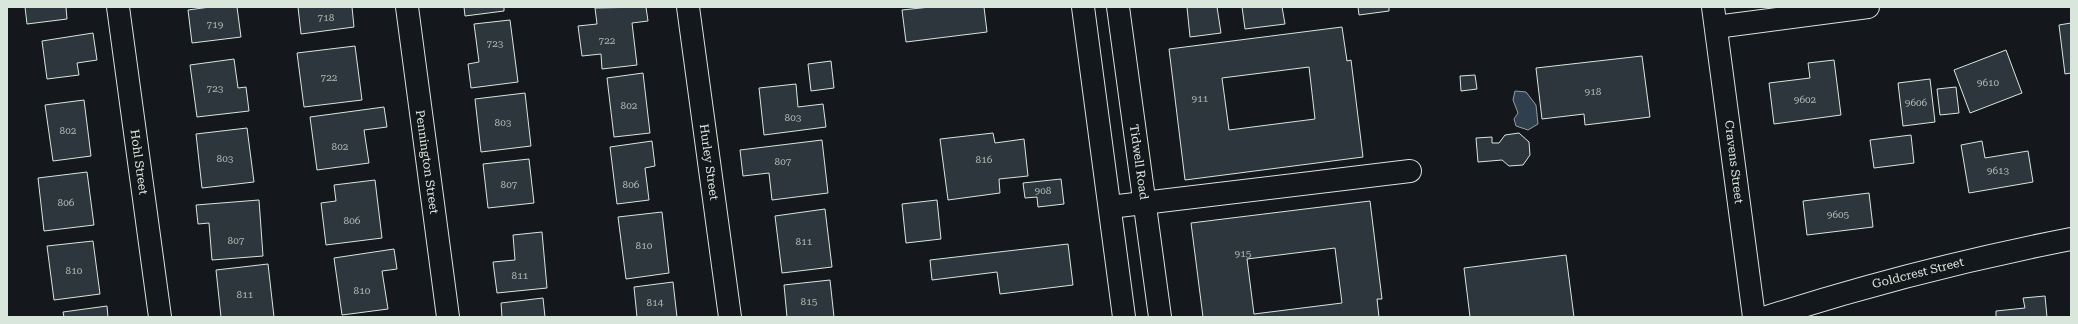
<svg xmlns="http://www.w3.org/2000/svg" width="2078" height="324" viewBox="0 0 2078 324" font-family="'Roboto Serif',serif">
<rect width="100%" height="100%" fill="#14181c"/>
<!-- water -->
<polygon fill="#2f3f4d" stroke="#939e99" points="1515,91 1526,92 1536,105 1538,124 1528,130 1516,126 1514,119 1518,113 1513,100"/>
<!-- building -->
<g fill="#2c363c" stroke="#d8e6dc" fill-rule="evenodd">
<polygon points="25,7 66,7 67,19 27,24"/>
<polygon points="210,7 237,7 241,37 192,43 188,10"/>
<polygon points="298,7 352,7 354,27 301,34"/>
<polygon points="464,7 504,7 504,11 465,16"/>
<polygon points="646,7 648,21 632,23 637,65 602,69 601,54 582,56 578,26 597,24 595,8"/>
<polygon points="930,7 984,7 987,32 906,42 902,10"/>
<polygon points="1187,7 1217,7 1221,33 1190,37"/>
<polygon points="1242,7 1282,7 1285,24 1245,29"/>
<polygon points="1358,7 1389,7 1389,11 1359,15"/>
<polygon points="510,20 518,82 471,88 468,64 479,62 474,24"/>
<polygon points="2071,23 2071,73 2065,74 2059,25"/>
<path d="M1342,27L1347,61L1351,60L1363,157L1185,180L1169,49ZM1309,67L1315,119L1229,130L1222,78Z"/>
<polygon points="93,33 97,60 77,63 79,75 47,79 42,41"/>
<polygon points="355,46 362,100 304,107 297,53"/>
<polygon points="2006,50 2022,93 1970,113 1954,70"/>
<polygon points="1642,56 1650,117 1585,125 1584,114 1542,119 1536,68"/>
<polygon points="234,59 238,88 246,87 249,111 197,117 190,65"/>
<polygon points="1834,60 1841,115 1774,124 1769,83 1810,78 1808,63"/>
<polygon points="831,61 834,88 811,91 808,64"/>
<polygon points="643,73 650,133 614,137 607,78"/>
<polygon points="1475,75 1477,89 1461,91 1460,76"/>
<polygon points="1930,79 1935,122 1903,126 1898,83"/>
<polygon points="796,84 798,107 823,104 826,127 764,135 759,88"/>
<polygon points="1956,87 1959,113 1940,115 1937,89"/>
<polygon points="525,93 531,146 481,152 475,99"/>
<polygon points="84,100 91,156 53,161 45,105"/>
<polygon points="384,107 387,127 364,130 369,163 317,170 310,117"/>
<polygon points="247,128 254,182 202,188 196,134"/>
<polygon points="993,133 995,143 1024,139 1028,176 999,179 1000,193 948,200 940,139"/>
<polygon points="1519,133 1529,142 1530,155 1523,165 1509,166 1502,160 1478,162 1476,138 1492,137 1492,143 1499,143 1505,135"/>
<polygon points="1911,135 1914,163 1874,168 1870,140"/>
<polygon points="822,140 828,193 772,200 769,173 743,176 740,150"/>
<polygon points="652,141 655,166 645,168 649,200 617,204 610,147"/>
<polygon points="1982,141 1985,158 2028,151 2033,182 1969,193 1961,145"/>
<polygon points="529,159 534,203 488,208 483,164"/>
<polygon points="87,172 94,225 44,231 38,178"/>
<polygon points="1061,179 1064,204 1038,207 1037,197 1025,198 1023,183"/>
<polygon points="375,180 382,238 326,245 321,203 336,201 334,185"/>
<polygon points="1869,193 1873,227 1807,235 1803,201"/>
<polygon points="259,200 263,256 212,260 209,223 198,224 196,205"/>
<polygon points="937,200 941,239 906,243 902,204"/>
<path d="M1370,201L1382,299H1377L1379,317H1203L1191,223ZM1335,248L1342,303L1254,314L1247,259Z"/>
<polygon points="825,209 832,267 782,273 775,216"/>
<polygon points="662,212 669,273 626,279 618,217"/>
<polygon points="542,232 547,288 497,293 493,262 515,260 513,235"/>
<polygon points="93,241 100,294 54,300 47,246"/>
<polygon points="1068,244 1073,285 1000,294 997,272 932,280 930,260"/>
<polygon points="394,249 397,269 382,271 388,309 342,315 334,258"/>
<polygon points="1566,255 1574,317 1470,317 1464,268"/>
<polygon points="268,264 274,317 221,317 216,270"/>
<polygon points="830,280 834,317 787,317 784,285"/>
<polygon points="673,282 677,317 637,317 634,287"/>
<polygon points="2045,296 2047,317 1996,317 1996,311 2025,308 2023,298"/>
<polygon points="543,298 545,317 502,317 501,303"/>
<polygon points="107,306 108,317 64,317 63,312"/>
</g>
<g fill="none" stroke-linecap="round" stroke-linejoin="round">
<defs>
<g id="minor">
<polyline points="118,7 160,317"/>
<polyline points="407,7 448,317"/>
<polyline points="688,7 730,317"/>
<polyline points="1713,7 1754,317"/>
<polyline points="1716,27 1868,7"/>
<polyline points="1110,207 1410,171"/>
<path d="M1767,317C1867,285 1968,259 2071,239"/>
</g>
<g id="major">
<polyline points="1083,7 1124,317"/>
<polyline points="1118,7 1160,317"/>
</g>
</defs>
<!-- minor casing -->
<use href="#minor" stroke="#d8e6dc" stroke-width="24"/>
<!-- major casing -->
<use href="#major" stroke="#d8e6dc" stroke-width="24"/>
<!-- minor -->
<use href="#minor" stroke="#14181c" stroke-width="22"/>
<!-- major -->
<use href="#major" stroke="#14181c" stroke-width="22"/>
</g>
<g text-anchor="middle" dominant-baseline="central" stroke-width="3" stroke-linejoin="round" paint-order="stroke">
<!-- number labels -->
<g font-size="10" fill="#adbab4">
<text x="326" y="17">718</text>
<text x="215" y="24">719</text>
<text x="607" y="40">722</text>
<text x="495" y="43">723</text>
<text x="329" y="77">722</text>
<text x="1988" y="82">9610</text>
<text x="215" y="88">723</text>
<text x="1593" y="91">918</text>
<text x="1200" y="98">911</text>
<text x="1805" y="99">9602</text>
<text x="1916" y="102">9606</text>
<text x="629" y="105">802</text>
<text x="793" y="117">803</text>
<text x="503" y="122">803</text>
<text x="68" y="130">802</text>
<text x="340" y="146">802</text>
<text x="225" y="158">803</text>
<text x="984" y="159">816</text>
<text x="783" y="161">807</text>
<text x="1998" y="170">9613</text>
<text x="509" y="184">807</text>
<text x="631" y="184">806</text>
<text x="1043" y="190">908</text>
<text x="66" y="202">806</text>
<text x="1838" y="214">9605</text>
<text x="352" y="220">806</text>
<text x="236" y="240">807</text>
<text x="804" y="241">811</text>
<text x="644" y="245">810</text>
<text x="1243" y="253">915</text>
<text x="74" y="270">810</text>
<text x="520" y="275">811</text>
<text x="362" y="290">810</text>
<text x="245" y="294">811</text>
<text x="809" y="301">815</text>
<text x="655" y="302">814</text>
</g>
<!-- street labels -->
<g font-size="12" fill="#d8e6dc" stroke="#14181c">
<text transform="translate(139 162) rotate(82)">Hohl Street</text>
<text transform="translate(427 162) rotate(82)">Pennington Street</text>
<text transform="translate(709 162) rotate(82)">Hurley Street</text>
<text transform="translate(1139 162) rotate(82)">Tidwell Road</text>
<text transform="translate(1734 162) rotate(83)">Cravens Street</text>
<text transform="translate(1918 273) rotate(-14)">Goldcrest Street</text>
</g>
</g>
<!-- border -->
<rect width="2078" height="324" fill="none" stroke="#d8e6dc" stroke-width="16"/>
</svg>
